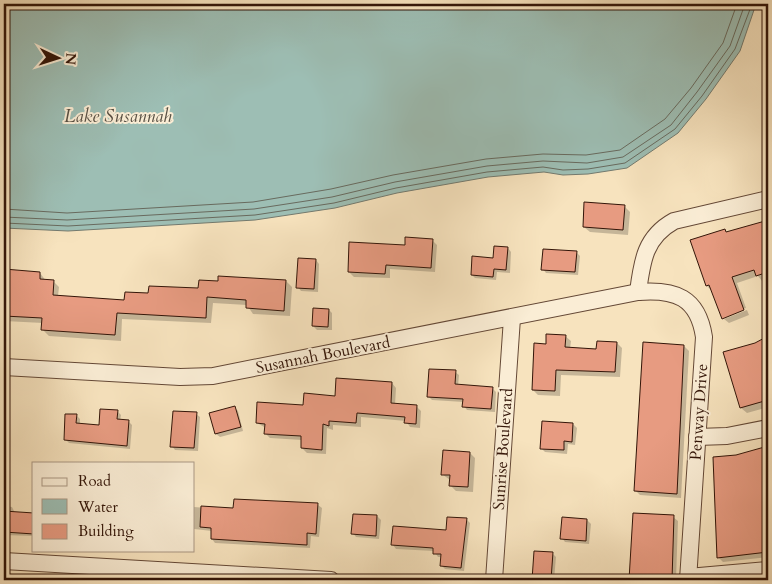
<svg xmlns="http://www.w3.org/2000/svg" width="772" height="584" viewBox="0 0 772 584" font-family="Cardo,serif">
<rect width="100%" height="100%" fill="#f7e3be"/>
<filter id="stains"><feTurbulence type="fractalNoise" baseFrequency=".004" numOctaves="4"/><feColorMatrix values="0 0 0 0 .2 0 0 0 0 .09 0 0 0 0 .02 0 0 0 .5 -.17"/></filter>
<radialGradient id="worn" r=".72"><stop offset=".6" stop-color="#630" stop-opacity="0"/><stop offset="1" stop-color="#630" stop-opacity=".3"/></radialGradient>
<!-- green -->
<polygon fill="#b9c494" stroke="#766c4e" points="4,574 112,580 4,580"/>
<!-- water -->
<polygon fill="#9dbeb4" stroke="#737a6f" points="4,4 760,4 755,7 740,51 706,99 678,133 627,168 588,174 563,175 544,172 488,177 397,193 335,208 255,220 68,231 4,228"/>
<!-- shadow -->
<g fill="#0003">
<polygon points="624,206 630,212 628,235 590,232 584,227"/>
<polygon points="764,222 768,226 768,279 762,281 758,276 737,283 746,308 724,316 724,319 712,291 707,286 692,241 724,230 727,233"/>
<polygon points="432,240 437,245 435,272 390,269 390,278 354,277 349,272 406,247"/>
<polygon points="508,248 511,252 510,273 497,272 496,280 475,278 472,275"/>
<polygon points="576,252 580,256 578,275 546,273 543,269"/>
<polygon points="316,260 319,264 318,292 301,291 298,287"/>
<polygon points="4,271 40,273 46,281 53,281 59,287 58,296 126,301 149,295 286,281 292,287 290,316 253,314 247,305 213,303 211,323 122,319 121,341 49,336 43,330 43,323 4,321"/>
<polygon points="329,310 332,313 332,330 317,330 313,326"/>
<polygon points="747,310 749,315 729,323 724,319"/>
<polygon points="565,336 571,341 570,349 597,350 617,343 622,348 620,377 561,375 560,396 538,395 533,390 547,345"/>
<polygon points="768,338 768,407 747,413 741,408 755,344"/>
<polygon points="684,346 689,351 681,498 640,495 635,490"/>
<polygon points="455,372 459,375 458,386 492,388 496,392 495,412 467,410 464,406 464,402 432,400 428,396"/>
<polygon points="392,383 396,388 395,405 416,406 421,411 420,428 410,427 406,421 361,417 361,427 333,425 333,430 327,428 326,454 307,453 302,448 302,440 270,438 265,433 266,428 257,423 336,397"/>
<polygon points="234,407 238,411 243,431 220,437 216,434 211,414"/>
<polygon points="117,411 121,415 120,421 128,421 132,425 130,449 69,443 65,439 77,416 80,419 80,424 100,426"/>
<polygon points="196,414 200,417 198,451 175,450 172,446"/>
<polygon points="573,424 577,428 575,445 568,444 567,454 545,452 541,448"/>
<polygon points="768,447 768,557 723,562 718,557 736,456"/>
<polygon points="470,453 475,458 473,492 456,491 450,485 450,480 442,474"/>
<polygon points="318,505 322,508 319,537 311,536 310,548 215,543 212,539 212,531 194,529 194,507 234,510"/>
<polygon points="4,506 12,507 15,513 34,514 34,536 4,535"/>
<polygon points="634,514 673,517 678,521 676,580 630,580"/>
<polygon points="354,515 377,516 381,520 379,539 356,537 353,533"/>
<polygon points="466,519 470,523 464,571 445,569 441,565 442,557 438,557 434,551 396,549 393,545 447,531"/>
<polygon points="587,520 591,524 589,544 565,542 562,538"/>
<polygon points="535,552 552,553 556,557 554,580 533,580"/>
</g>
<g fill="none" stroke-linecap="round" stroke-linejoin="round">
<!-- shore -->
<g stroke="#686a5e" stroke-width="1">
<polyline points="4,209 67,213 253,202 331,189 393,175 486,159 543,154 586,155 620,150 665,119 691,88 723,43 737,4"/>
<polyline points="4,217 67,220 254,209 332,197 395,182 487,166 543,161 587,163 623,157 671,125 697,92 730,46 745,4"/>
<polyline points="4,223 68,226 255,215 334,203 396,188 487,172 543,167 563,170 588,169 625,163 675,129 702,96 735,49 752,4"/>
</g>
</g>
<!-- building -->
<g fill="#e79b81" stroke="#331508">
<polygon points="584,202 625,205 623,230 583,227"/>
<polygon points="765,221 768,234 768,272 756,276 754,270 732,277 744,310 722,319 709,285 706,286 690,240 725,229 726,232"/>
<polygon points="405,237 433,239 431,268 386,265 385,274 348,272 349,242 405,245"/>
<polygon points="494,246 508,247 506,270 494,269 493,277 471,275 472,256 493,258"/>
<polygon points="543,249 577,251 575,272 541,270"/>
<polygon points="298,258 316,259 314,289 296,288"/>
<polygon points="4,269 40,272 40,279 54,280 53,295 124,300 125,292 148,293 149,286 198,288 199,280 218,281 218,276 286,280 284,311 246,308 246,300 207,297 206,318 117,313 115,335 41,330 42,318 4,316"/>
<polygon points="313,308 329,309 328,327 312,326"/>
<polygon points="546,334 566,335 565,347 596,349 597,341 617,342 615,372 556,370 555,391 532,390 534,343 546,344"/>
<polygon points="768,336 768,400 740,408 723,352 755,343"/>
<polygon points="643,342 684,345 677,494 634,491"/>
<polygon points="429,369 456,370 455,384 493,387 491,409 462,407 463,399 427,397"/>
<polygon points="336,378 392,382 391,403 417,405 416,424 404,423 405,417 357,413 356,423 329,421 329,426 323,424 322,450 301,448 301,436 264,434 265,424 256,423 257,402 303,405 304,393 335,396"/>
<polygon points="235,406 241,427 215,434 209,413"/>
<polygon points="100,409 118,410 117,419 129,420 127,446 64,440 65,414 77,414 76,423 99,425"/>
<polygon points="173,411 197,412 194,448 170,447"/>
<polygon points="542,421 573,423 572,442 564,441 564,450 540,449"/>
<polygon points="768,446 768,552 717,558 713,457 736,455"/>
<polygon points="443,450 470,452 468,487 449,486 450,475 441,475"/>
<polygon points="234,499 318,503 316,534 307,533 307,545 211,539 211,528 200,527 201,506 233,508"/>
<polygon points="4,511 34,513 34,534 4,532"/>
<polygon points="633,513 674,515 672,580 629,580"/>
<polygon points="353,514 377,515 376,536 351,534"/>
<polygon points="447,517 467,518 461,568 440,566 441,554 433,554 433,548 391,545 393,526 446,530"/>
<polygon points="562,517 587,519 586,541 560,539"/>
<polygon points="534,551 553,552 551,580 532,580"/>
</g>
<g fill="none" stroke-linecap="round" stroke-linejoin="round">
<defs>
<g id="street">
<path d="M638,292C642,261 645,237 674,221L768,199"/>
<path d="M4,367L180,377L213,376L638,292C675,289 698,297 704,337L688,580"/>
<polyline points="697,437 727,436 768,428"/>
<polyline points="4,561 331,580"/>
<polyline points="688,577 768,570"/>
<polyline points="494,580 512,318"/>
</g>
</defs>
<!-- street casing -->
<use href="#street" stroke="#644836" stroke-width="18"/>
<!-- street -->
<use href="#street" stroke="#faedd5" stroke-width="16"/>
</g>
<g text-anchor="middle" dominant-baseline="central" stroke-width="4" stroke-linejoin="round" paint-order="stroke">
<!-- street labels -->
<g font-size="16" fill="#331508" stroke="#faedd5">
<text transform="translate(323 355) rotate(-11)">Susannah Boulevard</text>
<text transform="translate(699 412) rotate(-86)">Penway Drive</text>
<text transform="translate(503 449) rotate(-86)">Sunrise Boulevard</text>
</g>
<!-- water labels -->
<g font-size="18" font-style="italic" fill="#585044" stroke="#faedd5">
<text x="118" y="116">Lake Susannah</text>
</g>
</g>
<!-- margin -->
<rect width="772" height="584" fill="none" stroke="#f7e3be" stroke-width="20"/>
<rect x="5" y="5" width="762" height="574" fill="none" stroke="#331508" stroke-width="2.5"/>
<rect x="10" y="10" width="752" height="564" fill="none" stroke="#331508"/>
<!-- legend -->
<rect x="32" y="462" width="162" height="90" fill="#faedd5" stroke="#aa9783"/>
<rect x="42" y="478" width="25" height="8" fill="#faedd5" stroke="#aa9783"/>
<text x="78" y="486" font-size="15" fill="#331508">Road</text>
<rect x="42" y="499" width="25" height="15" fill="#9dbeb4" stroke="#aa9783"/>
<text x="78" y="512" font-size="15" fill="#331508">Water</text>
<rect x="42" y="524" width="25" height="15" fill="#e79b81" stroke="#aa9783"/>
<text x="78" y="536" font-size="15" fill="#331508">Building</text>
<!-- north arrow -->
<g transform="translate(58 58) rotate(94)" stroke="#faedd5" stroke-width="4" paint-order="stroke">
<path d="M0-4L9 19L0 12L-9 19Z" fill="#331508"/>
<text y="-8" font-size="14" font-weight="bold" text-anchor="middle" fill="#331508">N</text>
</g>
<rect width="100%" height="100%" filter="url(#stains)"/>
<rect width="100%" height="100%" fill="url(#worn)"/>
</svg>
